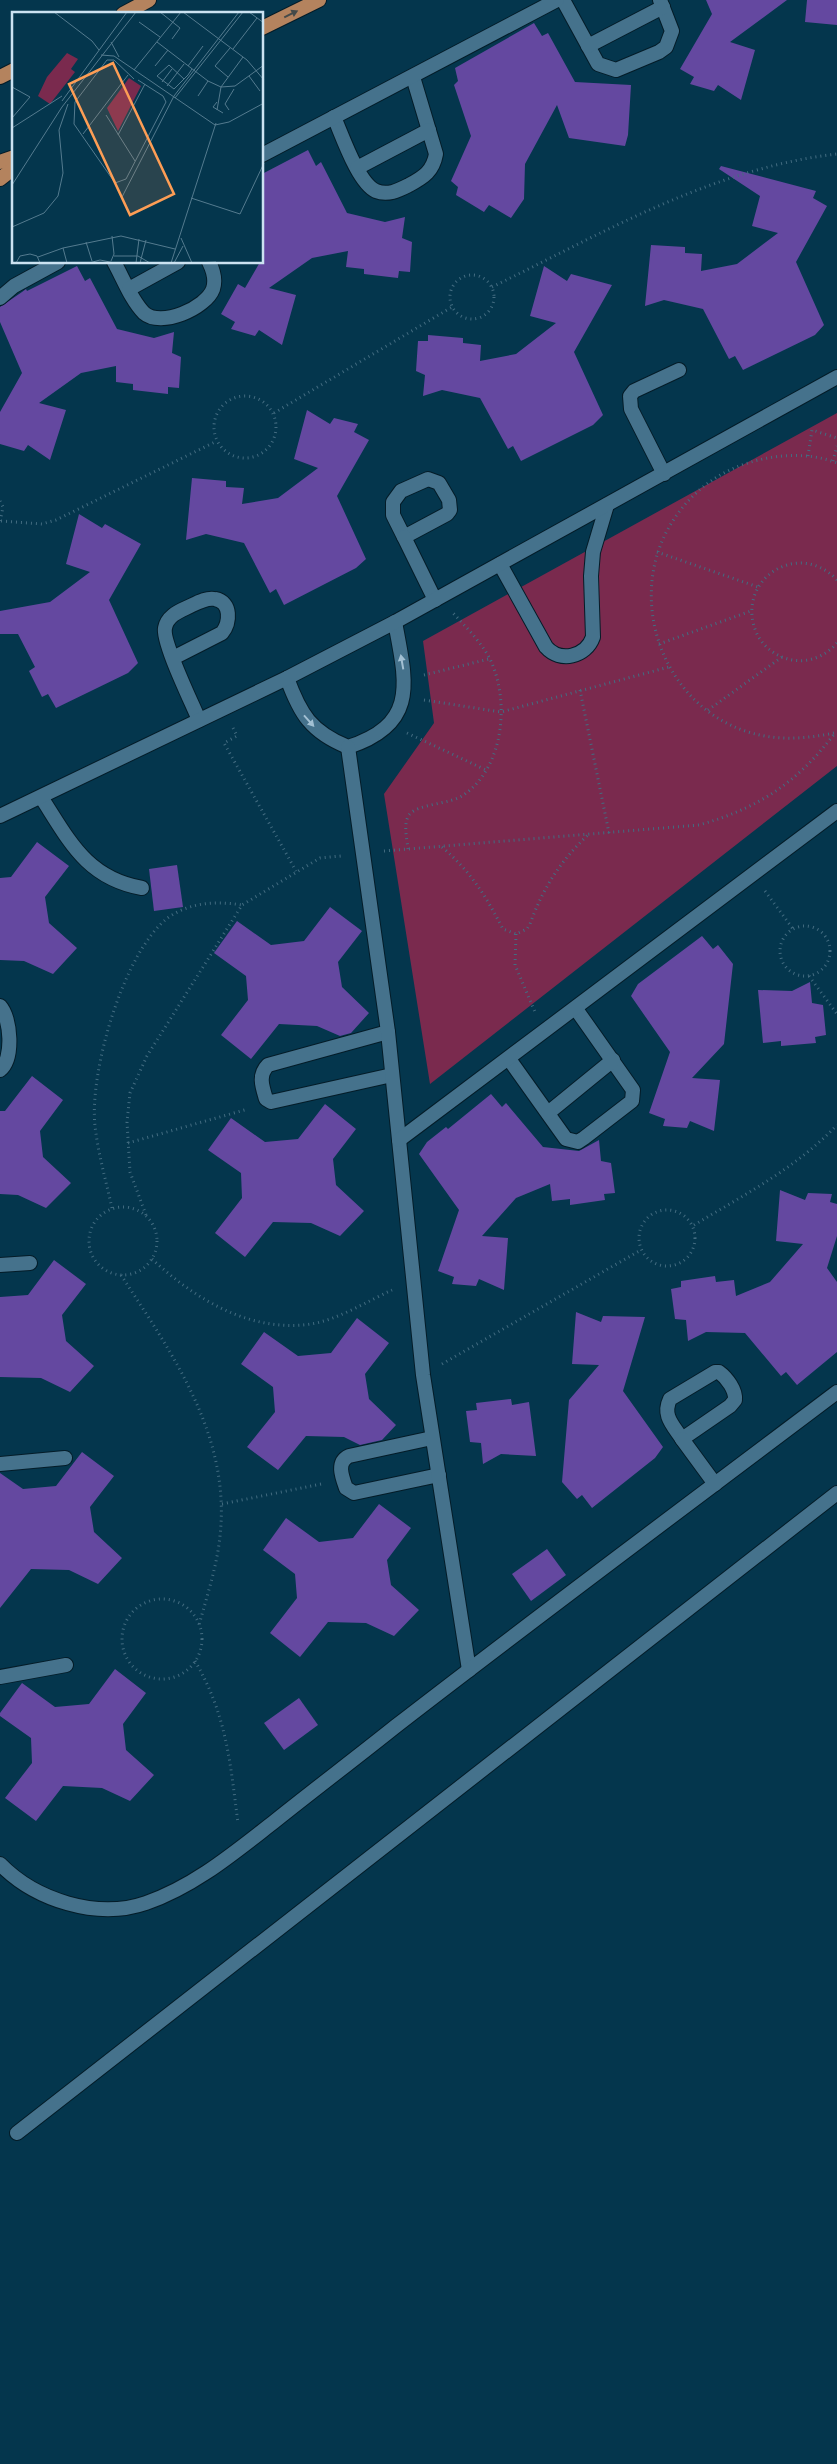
<svg xmlns="http://www.w3.org/2000/svg" width="837" height="2464" viewBox="0 0 837 2464" font-family="Karla,sans-serif">
<rect width="100%" height="100%" fill="#04364d"/>
<!-- green -->
<polygon fill="#7a2a4e" points="837,413 837,766 430,1084 384,794 434,723 423,641"/>
<!-- building -->
<g fill="#6448a0">
<polygon points="706,0 787,0 730,42 755,50 741,100 718,85 714,91 690,84 694,77 680,69 712,14"/>
<polygon points="807,0 837,0 837,25 805,22"/>
<polygon points="534,23 542,36 548,33 575,82 631,85 628,135 625,146 569,138 557,105 525,164 524,199 511,218 489,205 484,212 456,195 458,187 451,181 471,136 454,85 458,81 455,68"/>
<polygon points="308,150 316,166 321,162 347,213 385,222 405,217 402,238 412,242 410,272 399,271 398,278 364,274 364,269 346,267 348,251 312,258 269,288 296,295 282,345 259,330 255,336 231,329 235,322 221,314 238,284 245,288 260,262 262,262 262,174"/>
<polygon points="721,166 816,191 813,198 827,206 796,262 824,325 815,335 743,370 735,356 729,359 703,309 664,300 645,306 651,245 685,247 685,253 702,254 701,271 737,264 778,233 752,226 760,196 719,169"/>
<polygon points="77,266 85,281 90,278 117,329 154,338 174,332 172,353 181,357 179,388 168,387 168,394 133,390 133,384 116,382 116,366 81,373 39,403 66,410 50,460 28,445 24,451 0,444 0,412 22,373 0,322 0,307 22,292 26,289 27,291"/>
<polygon points="544,266 567,281 571,274 612,285 574,352 603,415 593,425 521,461 513,446 508,449 480,398 442,390 423,396 425,375 416,371 418,341 428,341 428,335 463,338 463,343 481,345 480,361 516,354 556,323 530,316"/>
<polygon points="307,410 330,424 334,418 358,424 354,432 369,440 337,496 366,559 356,568 284,605 276,589 270,593 244,543 206,534 186,540 192,478 226,481 226,487 244,488 242,504 278,498 318,468 294,459"/>
<polygon points="79,514 102,528 105,524 141,544 109,600 138,663 128,673 56,708 48,694 42,697 29,671 35,667 18,634 0,634 0,611 50,602 90,572 66,564"/>
<polygon points="37,842 69,866 45,897 49,923 77,948 53,974 24,961 0,960 0,878 11,877"/>
<polygon points="177,865 183,907 154,911 149,869"/>
<polygon points="330,907 362,931 338,962 342,987 369,1013 351,1033 340,1036 317,1026 279,1024 251,1059 221,1035 248,1000 246,976 214,953 237,921 271,945 304,941"/>
<polygon points="702,936 713,949 718,945 733,964 724,1044 692,1078 720,1080 714,1131 690,1121 687,1128 663,1126 665,1119 649,1113 670,1052 631,996 638,984"/>
<polygon points="810,982 812,1003 823,1005 826,1035 815,1037 816,1043 781,1046 781,1041 763,1043 758,990 792,991"/>
<polygon points="32,1076 63,1100 40,1131 43,1157 71,1183 46,1208 18,1195 0,1194 0,1111 5,1111"/>
<polygon points="491,1094 502,1107 506,1103 543,1147 579,1151 599,1140 601,1161 611,1163 615,1193 604,1194 605,1200 570,1205 570,1199 552,1201 550,1184 516,1198 482,1236 508,1238 504,1290 479,1279 476,1286 452,1284 454,1277 438,1271 459,1210 419,1154 427,1142 446,1127 448,1129"/>
<polygon points="325,1104 356,1129 333,1159 336,1185 364,1211 340,1236 311,1223 273,1222 245,1257 215,1233 242,1198 241,1173 208,1150 231,1118 265,1142 298,1139"/>
<polygon points="780,1190 805,1200 808,1193 832,1194 830,1202 837,1204 837,1236 827,1268 837,1282 837,1352 797,1385 786,1372 781,1376 745,1333 706,1332 688,1341 686,1320 675,1319 671,1289 681,1287 681,1281 715,1276 716,1282 734,1280 736,1296 770,1282 803,1244 776,1241"/>
<polygon points="54,1260 86,1284 62,1315 66,1341 94,1366 70,1392 41,1378 0,1377 0,1297 28,1295"/>
<polygon points="576,1312 601,1322 603,1316 645,1317 623,1391 663,1447 655,1458 592,1508 582,1495 577,1499 562,1482 569,1400 599,1365 572,1364"/>
<polygon points="357,1318 389,1343 365,1374 369,1399 396,1425 382,1440 360,1445 344,1437 306,1436 278,1470 247,1447 275,1412 273,1387 241,1364 264,1332 298,1356 331,1353"/>
<polygon points="511,1399 512,1405 529,1402 536,1456 501,1454 483,1464 481,1443 470,1442 466,1411 477,1410 476,1403"/>
<polygon points="82,1452 114,1476 90,1507 94,1532 122,1558 98,1584 69,1570 31,1569 0,1608 0,1473 23,1489 56,1486"/>
<polygon points="379,1504 411,1528 387,1560 391,1585 419,1610 394,1636 366,1623 328,1622 300,1657 270,1633 297,1598 295,1574 263,1550 286,1518 319,1542 353,1538"/>
<polygon points="547,1549 566,1575 531,1601 512,1574"/>
<polygon points="115,1669 146,1693 123,1724 126,1750 154,1775 130,1801 102,1788 63,1786 36,1821 5,1798 32,1763 31,1738 0,1716 0,1713 22,1683 55,1707 89,1704"/>
<polygon points="299,1698 318,1725 284,1750 264,1723"/>
</g>
<g fill="none" stroke-linecap="round" stroke-linejoin="round">
<defs>
<g id="service">
<polyline points="563,0 598,64 616,70 659,52 666,47 672,31 660,0"/>
<polyline points="588,46 663,7"/>
<path d="M334,117C342,135 358,183 376,191C388,196 399,190 409,185C424,177 433,171 436,154L413,77"/>
<polyline points="357,168 429,130"/>
<path d="M114,262C123,278 131,300 144,313C161,328 206,308 213,289C216,280 213,270 209,262"/>
<polyline points="129,289 178,262"/>
<polyline points="664,474 631,409 630,396 634,391 679,370"/>
<polygon points="428,479 439,483 449,500 450,510 447,514 404,537 393,515 393,502 401,491"/>
<polyline points="404,537 435,600"/>
<path d="M500,564L546,647C560,663 586,657 593,637L591,576L593,552L607,505"/>
<path d="M173,658L222,633C230,623 232,602 215,599C206,597 195,604 186,608C177,612 167,617 165,628C162,642 192,703 199,720"/>
<path d="M41,797C69,840 86,878 142,888"/>
<path d="M0,1006C11,1018 14,1059 0,1070"/>
<path d="M388,1032L268,1065C258,1075 262,1086 266,1099L271,1102L392,1075"/>
<polyline points="509,1059 566,1139 578,1142 584,1138 632,1101 633,1090 576,1009"/>
<polyline points="548,1113 613,1060"/>
<polyline points="0,1265 30,1263"/>
<path d="M715,1372H719C727,1378 736,1390 735,1400L730,1406L682,1439C673,1425 662,1416 670,1399Z"/>
<path d="M432,1438L349,1456C336,1462 342,1477 346,1488L354,1493L439,1475"/>
<polyline points="682,1439 715,1484"/>
<polyline points="0,1464 65,1458"/>
<polyline points="0,1677 66,1665"/>
</g>
<g id="minor">
<polyline points="262,155 557,0"/>
<polyline points="0,298 14,286 58,262"/>
<path d="M287,678C300,714 311,732 348,747C419,724 406,682 395,622"/>
<polyline points="348,747 388,1032 423,1375 469,1670"/>
<polyline points="0,816 287,678 395,622 837,377"/>
<polyline points="399,1140 837,811"/>
<path d="M0,1864C35,1900 97,1920 146,1903C195,1886 235,1852 275,1821C315,1789 356,1758 396,1726C542,1613 690,1503 837,1392"/>
<polyline points="17,2133 837,1493"/>
</g>
<g id="trunk">
<polyline points="123,14 149,0"/>
<polyline points="262,28 319,0"/>
<polyline points="0,77 14,70"/>
<polyline points="0,162 14,157"/>
<polyline points="0,179 14,168"/>
</g>
</defs>
<!-- service casing -->
<use href="#service" stroke="#041c28" stroke-width="16"/>
<!-- minor casing -->
<use href="#minor" stroke="#041c28" stroke-width="16"/>
<!-- trunk casing -->
<use href="#trunk" stroke="#041c28" stroke-width="16"/>
<!-- path -->
<g stroke="#436c81" stroke-width="3" stroke-dasharray="1 4" stroke-linecap="butt">
<circle cx="472" cy="297" r="22"/>
<path d="M492,287C603,233 713,168 837,154"/>
<circle cx="245" cy="427" r="31"/>
<polyline points="274,413 452,307"/>
<polyline points="808,456 812,430 837,438"/>
<polyline points="833,461 837,446"/>
<polyline points="0,501 3,507 0,522"/>
<polyline points="1,521 42,524 56,520 217,441"/>
<polyline points="657,552 758,587"/>
<path d="M837,580C798,538 733,581 757,634C764,648 777,657 792,660C809,663 826,656 837,643"/>
<polyline points="659,644 751,611"/>
<polyline points="424,675 489,659"/>
<polyline points="580,690 609,833"/>
<polyline points="424,700 501,712 669,667"/>
<polyline points="708,710 782,657"/>
<polyline points="233,728 237,736 224,743 296,871"/>
<polyline points="407,733 486,770"/>
<path d="M834,733C805,739 777,741 748,732C660,704 624,594 674,519C692,492 718,472 748,463C776,454 809,452 837,463"/>
<path d="M442,847C472,873 485,895 503,929L516,934L527,929L530,924C543,888 561,860 589,834"/>
<path d="M408,849C407,839 403,824 409,815C418,803 451,805 465,794C505,765 510,698 489,657C479,640 466,627 453,613"/>
<path d="M384,851L699,825C759,808 797,783 835,733"/>
<polyline points="765,891 793,929"/>
<circle cx="805" cy="951" r="25"/>
<polyline points="516,934 515,965 535,1012"/>
<polyline points="809,976 837,1014"/>
<polyline points="128,1143 248,1109"/>
<circle cx="123" cy="1241" r="34"/>
<path d="M112,1208C106,1181 98,1153 95,1126C89,1072 124,950 169,917C191,902 217,901 242,905"/>
<circle cx="667" cy="1238" r="28"/>
<polyline points="146,1215 130,1172 127,1122 130,1093 147,1056 242,905 320,858 341,856"/>
<path d="M694,1225C744,1195 796,1168 837,1125"/>
<path d="M152,1259C195,1299 250,1333 311,1324C337,1320 368,1301 392,1290"/>
<path d="M121,1275C173,1355 231,1436 220,1536C217,1566 207,1596 199,1625"/>
<polyline points="442,1364 641,1250"/>
<polyline points="222,1504 321,1484"/>
<circle cx="162" cy="1639" r="40"/>
<path d="M195,1661C227,1716 230,1762 238,1823"/>
</g>
<!-- service -->
<use href="#service" stroke="#45728c" stroke-width="14"/>
<!-- minor -->
<use href="#minor" stroke="#45728c" stroke-width="14"/>
<!-- trunk -->
<use href="#trunk" stroke="#b4835e" stroke-width="14"/>
</g>
<!-- one-way arrows -->
<defs><path id="oneway-solid" d="M-6-.8H1V-3.2L6.5 0L1 3.2V.8H-6Z" transform="scale(1.25)"/></defs>
<use fill="#444a49" href="#oneway-solid" transform="translate(291 14) rotate(-26)"/>
<g fill="#a3c0d3">
<use href="#oneway-solid" transform="translate(402 662) rotate(-100)"/>
<use href="#oneway-solid" transform="translate(309 721) rotate(48)"/>
</g>
<!-- overview -->
<g transform="translate(12 12)">
<rect width="251" height="251" fill="#04364d"/>
<path d="M55,41L66,47L59,57L63,60L38,92L26,84L35,65ZM117,66L129,74L106,119L95,96Z" fill="#7a2a4e"/>
<path fill="none" stroke="#547b8f" stroke-width="1" d="M42,0L80,29L87,38M148,0L168,16L160,27M171,0L235,48L252,68M237,0L252,11M127,10L148,25M99,30L107,45M145,30L196,69L209,75L223,74L252,53M221,37L245,6M89,43L102,44L203,113L217,110L252,91M143,54L156,38M176,54L191,34M122,58L169,0M237,64L248,79M216,65L203,54L218,36M122,67L102,48H95L63,90L62,112L103,171L114,167L154,90L151,84L126,68M172,67L157,53L145,64L162,77L176,63L180,57M150,70L160,57M155,74L172,52M0,75L18,85L0,106M186,84L196,69M163,86L231,0M50,89L115,0M205,90L201,95L211,101M205,98L209,75L231,45M217,98L213,92L222,77M94,103L123,149M0,116L50,84M71,122L116,63M106,123L133,72M0,173L50,95L124,0M110,185L162,84L227,0M179,186L228,202L252,151M0,215L32,201L46,184L51,161L47,118L56,92M169,226L180,251M74,230L80,249M51,236L55,251M102,244H126L138,251M26,245L51,236L109,224L163,237M99,249L102,242L100,224M4,251L8,244L18,242L25,244L28,251M77,251L88,248L103,251M124,251L127,227M128,251L134,228M159,251L204,111M162,251L171,234M183,251L204,250"/>
<path fill="#fd9d55" fill-opacity="0.15" stroke="#fd9d55" stroke-width="2.5" d="M101,51L162,182L118,203L57,72Z"/>
<rect width="251" height="251" fill="none" stroke="#cbe2f1" stroke-width="2.5"/>
</g>
</svg>
